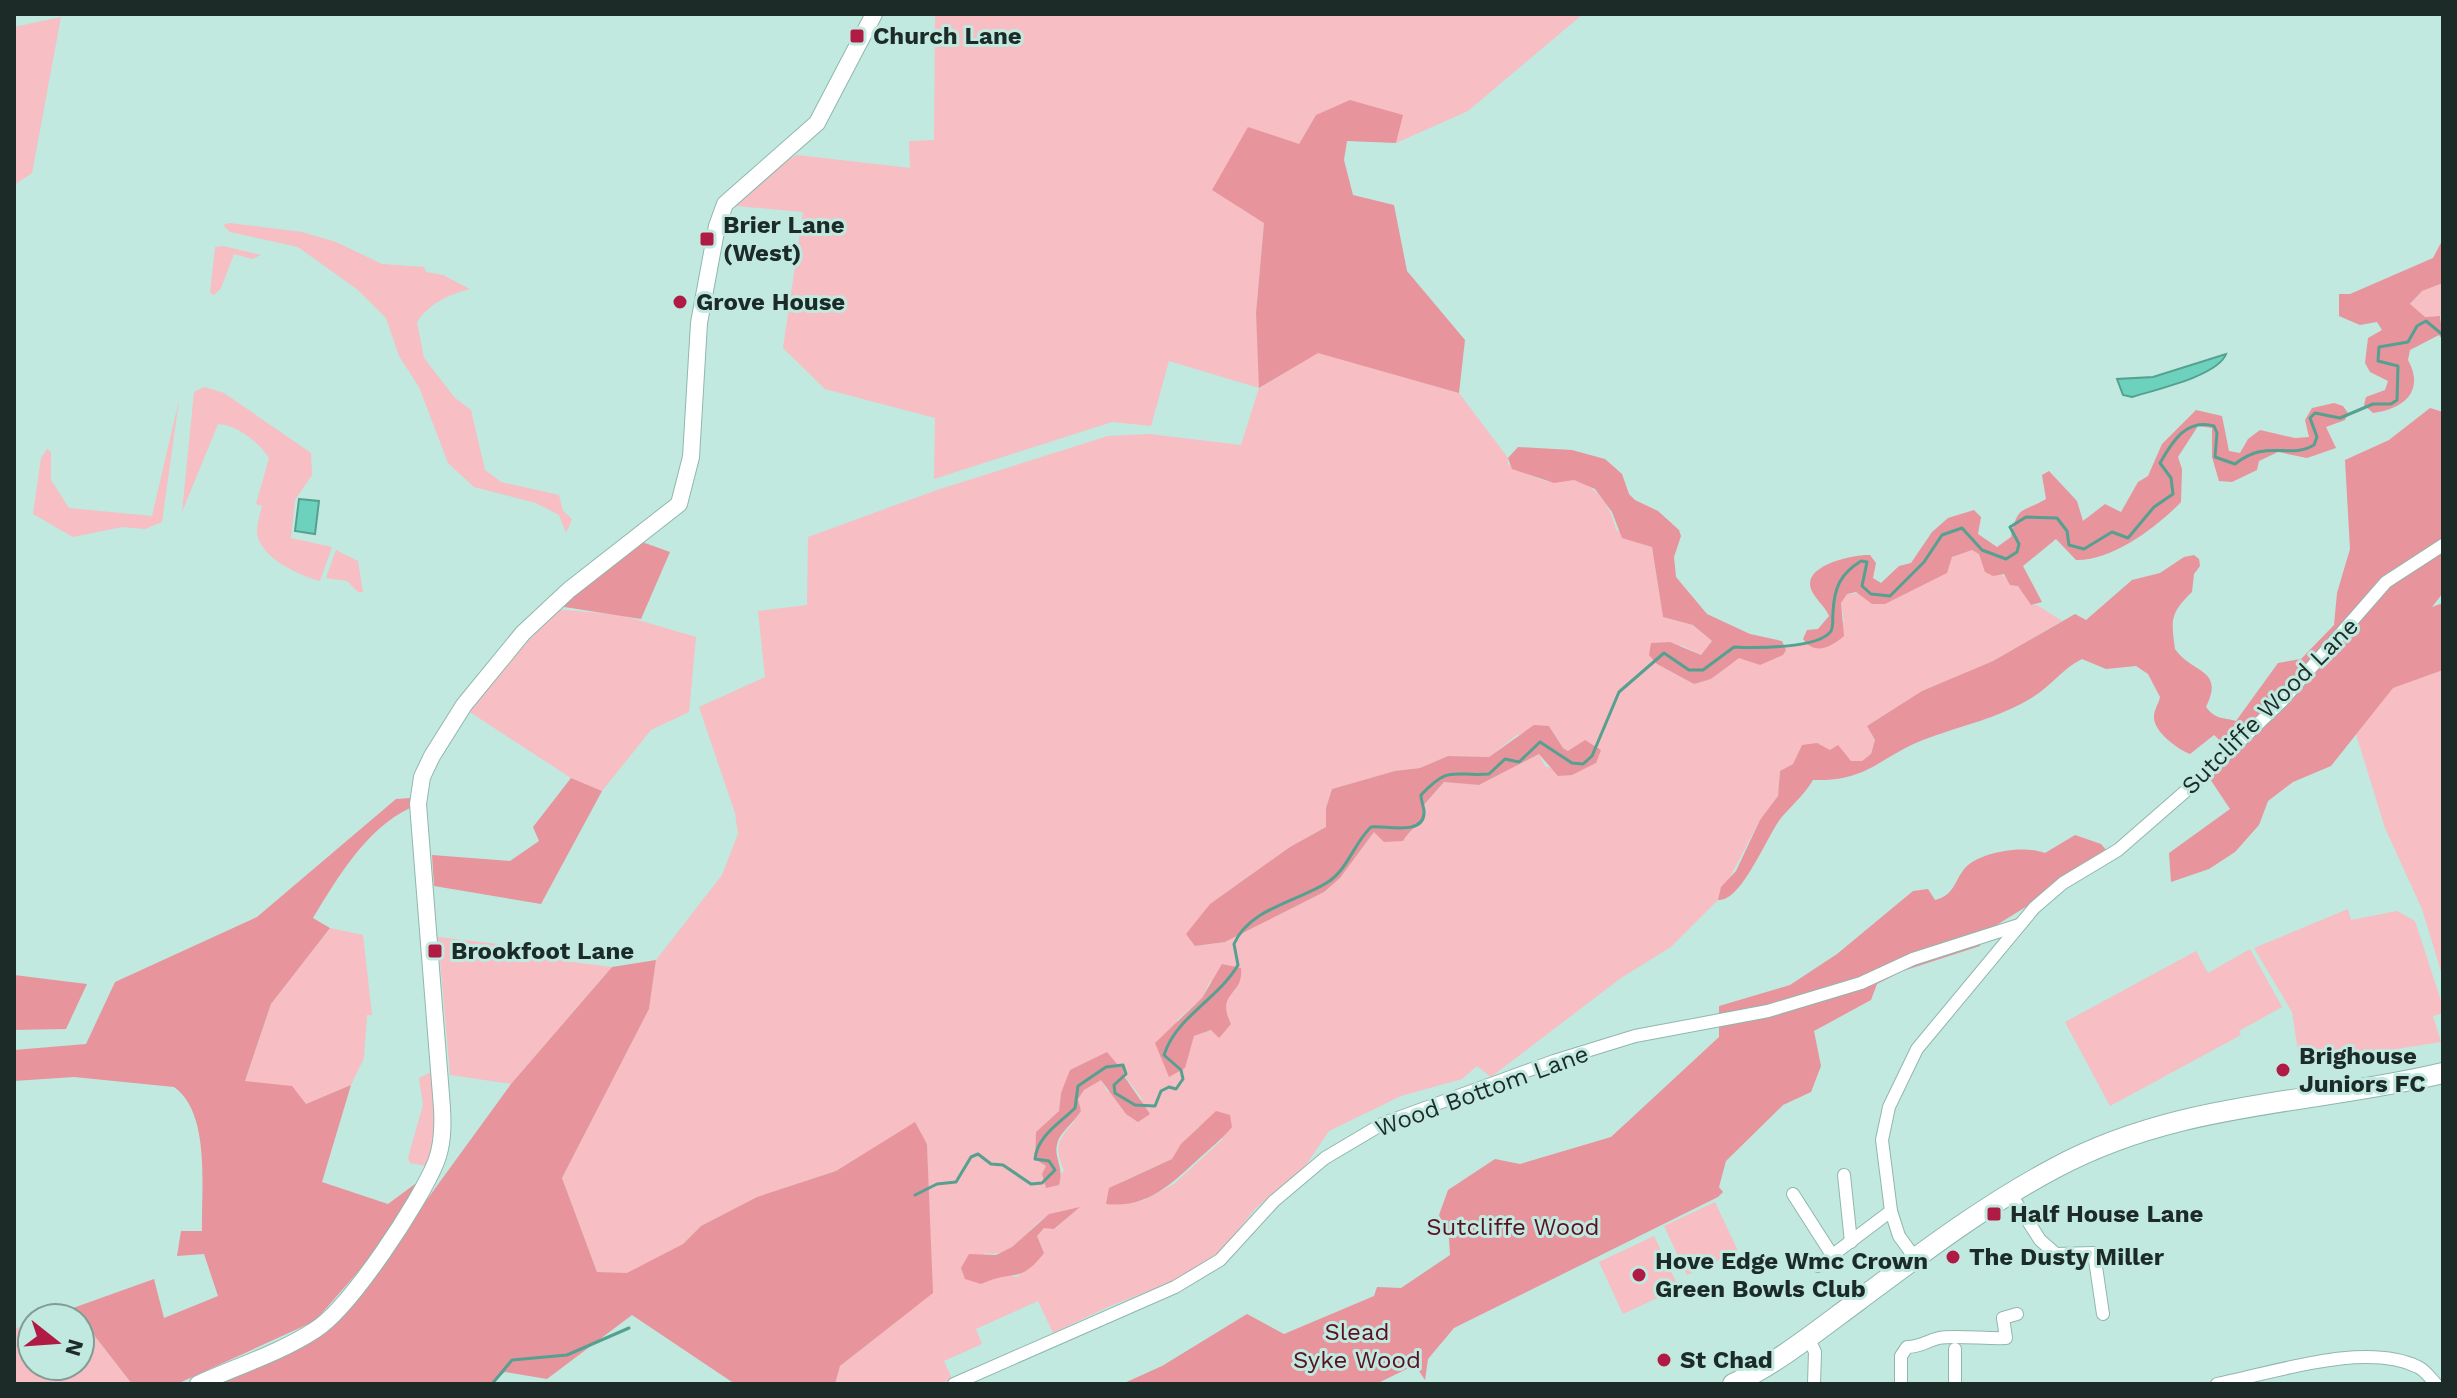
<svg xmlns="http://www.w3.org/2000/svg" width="2457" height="1398" viewBox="0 0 2457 1398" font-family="'Work Sans',sans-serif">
<rect width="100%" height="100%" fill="#c1e9df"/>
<!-- green -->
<g fill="#f7bec3" fill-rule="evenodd">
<path d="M969,14H1583L1468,111L1396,143L1402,115H1316L1299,144L1264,223L1256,313L1260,388L1318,352L1459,393L1508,458V464C1518,470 1543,483 1555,482C1561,482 1567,478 1574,480C1598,486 1611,507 1616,530L1652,546L1663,617L1693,625L1712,641L1701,655L1681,645L1657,664L1694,684L1711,679L1739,657L1760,665L1786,650L1784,646L1806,644L1844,621L1841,603L1847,594L1913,590L1959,552L1972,550L1979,554L1983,562L2018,586L2031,605H2037L2062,621L1993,661L1922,691L1867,726L1875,740L1871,754L1862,761H1851L1830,750L1802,745L1793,764L1780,771L1778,796L1760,820L1718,900L1671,947L1621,978L1491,1077L1477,1066L1462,1079L1401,1096L1329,1131L1306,1165L1255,1209L1223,1249L1184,1277L1108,1307L1053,1333L1038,1301L976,1329L982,1344L944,1361L952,1379L938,1384H835L840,1366L932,1293L927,1144L915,1123L836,1171L757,1197L701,1226L683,1244L627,1274L597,1272L562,1178L649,1009L656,960L722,875L738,834L735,813L699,707L765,677L758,611L807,605L808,537L937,490L1108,436L1149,434L1241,445L1259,388L1169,361L1151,426L1112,422L934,479L935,418L825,389L783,348L803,212L736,206L759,176L797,155L910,168L909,141L934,140L935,16ZM1549,726L1563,748L1569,751L1585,740L1596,763L1571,775L1545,766L1539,754L1479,785L1444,782L1423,807L1425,812C1421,824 1410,829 1403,840L1374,832L1340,878L1324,892L1225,942L1195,946L1210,904L1290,847L1326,827V808L1332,789L1395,771L1420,768L1448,756L1489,757L1517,735ZM1210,981L1236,990L1226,999L1212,1030L1194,1036L1184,1068L1177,1020L1202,998ZM1125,1069L1124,1075L1143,1100L1107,1091L1101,1079L1084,1090L1078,1099L1081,1111C1065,1138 1050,1137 1064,1171L1046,1187L1042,1174L1046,1166L1035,1153L1036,1132L1059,1111L1061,1093ZM1198,1127L1223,1139L1174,1184L1142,1201L1121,1182L1172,1159ZM1078,1208L1055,1229L1044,1227L1037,1236L1044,1253L1017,1277L1001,1274L981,1284L984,1253C1013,1259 1026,1229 1047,1216C1055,1211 1069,1210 1078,1208Z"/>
<polygon points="61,17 32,173 14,185 14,27"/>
<path d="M229,223L302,232L336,242L382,264L424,267L426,272L443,275L470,289C448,295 431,302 417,322L424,358L455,398L471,410L485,470L501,482L559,495L563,511L572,519L566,533L559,515L536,503L474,487L448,463L419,387L399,356L386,318L358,290L298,247L230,232L223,225Z"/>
<polygon points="223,246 261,255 252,259 234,254 221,288 214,295 210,293 215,247"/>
<polygon points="2443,283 2443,320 2440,316 2425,317 2410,305 2422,291"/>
<path d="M204,387L224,393L311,453L312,475L295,500L291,538L332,547L320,581C298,575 266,560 258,538C255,531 260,514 262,506L256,504L269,458C259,442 237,425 218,424L182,512L194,392Z"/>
<polygon points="179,400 162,522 145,529 122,527 73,537 33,514 41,458 47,449 51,452 51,480 69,508 152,516"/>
<polygon points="336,550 358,561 363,592 358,592 347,581 326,578"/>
<polygon points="556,609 621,615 696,637 689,712 651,730 602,791 571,778 468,711"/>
<polygon points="2443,670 2443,978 2422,909 2385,828 2356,734 2393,687"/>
<polygon points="2348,909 2351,920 2397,911 2415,921 2443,1007 2443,1013 2433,1016 2441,1042 2300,1064 2292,1012 2254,948"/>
<polygon points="330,928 363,935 372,1015 367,1015 364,1058 351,1085 306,1104 245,1082 271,1004"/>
<polygon points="438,937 530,948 565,961 612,967 511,1084 450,1075"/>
<polygon points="2250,949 2282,1007 2239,1031 2241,1035 2110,1106 2065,1022 2196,951 2208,973"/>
<polygon points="429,1073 435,1078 434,1151 426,1166 410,1163 408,1158 423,1105 419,1078"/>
<polygon points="1715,1202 1738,1251 1687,1275 1664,1226"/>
<polygon points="1654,1236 1679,1288 1623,1314 1599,1262"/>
<polygon points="73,1308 132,1384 14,1384 14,1329 32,1323 32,1366 80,1366 80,1318 45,1318"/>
</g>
<!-- forest -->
<g fill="#e7949d">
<polygon points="1350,100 1403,115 1396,143 1347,141 1344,160 1353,195 1394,205 1407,271 1465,340 1459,393 1318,353 1259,388 1256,313 1264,223 1212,190 1248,127 1299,144 1316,115"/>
<path d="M2443,239V283L2422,291L2410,304L2425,317L2440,316L2443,341L2439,335L2410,350L2408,360C2425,391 2404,409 2373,413L2364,405L2366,397L2385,390L2388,381L2370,372L2365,363L2368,338L2382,330L2377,322L2360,325L2339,316V294H2350L2433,258Z"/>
<path d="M2334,403L2343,406L2348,413L2345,420L2326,427L2336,448L2307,458L2278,452L2259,461L2257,470L2232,482L2219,481L2212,457V428L2198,426L2178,457L2182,469L2181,502C2157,527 2112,561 2076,560L2056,539L2023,566L2042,602L2031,605L2018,586L2010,585L2004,574L1993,576L1985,572L1979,554L1972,550L1952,557L1947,573L1885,604H1872L1856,592L1847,594L1841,603L1844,636C1831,647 1815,656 1803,639L1807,630L1818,629L1829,616C1825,606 1814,598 1811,589C1802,565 1855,554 1870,555L1876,563L1873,578L1881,583L1899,566L1911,563L1932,532L1948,518L1974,510L1981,517L1978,534L1997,547L2011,537C2018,504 2021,514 2046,499L2042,475L2049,471L2077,501L2083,521L2105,504L2121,512L2138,482L2148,476L2162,444L2196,410L2222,416L2229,451L2240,453L2248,439L2260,430L2295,438L2309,437L2305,420L2312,408Z"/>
<path d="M2430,408L2443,412V593L2432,607L2443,603V670L2393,688L2331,766L2293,782L2268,801L2259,825L2235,852L2209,869L2171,882L2169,853L2230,809L2210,779L2200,772L2225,745L2214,735L2190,754C2178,749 2153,732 2154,716C2154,710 2159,703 2160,697L2148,674L2136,666L2106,669L2082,659C2062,669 2051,686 2033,697C2000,718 1959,726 1923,740C1880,757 1867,782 1813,780C1804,795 1792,805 1781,818C1767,836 1741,903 1718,900L1721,887L1736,871L1760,820L1778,796L1780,771L1793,764L1802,745L1817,743L1830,750L1838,745L1851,761H1862L1871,754L1875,740L1867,726L1922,691L1993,661L2075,614L2086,620L2132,580L2160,573L2184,557L2194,555L2199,559L2200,566L2194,574L2192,592C2170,613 2171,620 2175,649C2192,674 2225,668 2206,707C2216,720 2222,717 2236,721L2278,663L2301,659L2334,625L2337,593L2350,549L2345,460L2389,440Z"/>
<polygon points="1518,447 1572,450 1605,459 1622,474 1629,494 1635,500 1658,511 1679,530 1681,536 1674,557 1676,577 1707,614 1750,634 1782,641 1786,650 1783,655 1760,665 1739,658 1711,679 1694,684 1657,664 1649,655 1651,643 1670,642 1701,655 1712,641 1693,625 1663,617 1652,547 1622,538 1612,512 1595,489 1574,480 1554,483 1512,469 1508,458"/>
<polygon points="642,542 670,552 641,619 558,606"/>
<path d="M1534,725L1549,726L1563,748L1568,751L1585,740L1601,750L1596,763L1572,775L1558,776L1539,754L1479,785L1444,782L1423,806L1425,812C1421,824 1410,829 1403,841L1384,842L1374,832L1340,878L1324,892L1225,942L1195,946L1186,934L1210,904L1290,847L1326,827V808L1332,789L1395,771L1420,768L1448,756L1489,757Z"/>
<polygon points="571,778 602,791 541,904 434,886 432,855 510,861 539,841 533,827"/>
<path d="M410,798V808C366,829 338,877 313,918L330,928L271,1004L245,1081L292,1086L306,1104L351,1085L322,1182L388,1204L415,1184L418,1186L385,1241L315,1321L177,1384H132L73,1308L154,1279L164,1318L218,1296L204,1254L177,1256L181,1231H202C201,1189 211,1113 174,1087L74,1077L14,1081V1050L86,1044L115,982L257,917L396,799Z"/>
<path d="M2075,835L2101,844L2107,851L2081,864L2043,896L1979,936L1980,946L1903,971L1877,984L1871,1000L1814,1031L1821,1066L1811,1092L1783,1105L1726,1161L1719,1187L1723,1192L1718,1197L1454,1328L1428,1359L1425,1380L1415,1365L1376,1384H1122L1162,1366L1247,1314L1284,1334L1374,1296L1377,1287L1401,1288L1450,1255L1449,1239L1439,1215L1448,1190L1495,1159L1520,1164L1611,1137L1719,1037V1006L1790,985L1837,954L1913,891L1928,889L1935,900C1955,895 1954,881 1965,868C1981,851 2025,845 2045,853Z"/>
<polygon points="656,960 649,1009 562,1178 597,1272 627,1273 683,1244 701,1226 757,1197 836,1171 915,1122 927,1144 933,1293 840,1366 835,1384 735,1384 632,1315 547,1379 505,1372 490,1384 217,1384 359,1293 511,1084 612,967"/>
<path d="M1222,964L1241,968C1244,997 1215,991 1231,1024L1219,1038L1211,1030L1194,1036L1185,1068L1169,1077L1155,1043L1202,998Z"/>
<polygon points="14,975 87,984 66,1029 14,1030"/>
<path d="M1107,1052L1117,1064L1123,1065L1124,1076L1150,1114L1138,1122L1126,1114L1101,1080L1084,1090L1078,1099L1081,1111C1075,1121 1061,1132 1058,1141C1052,1157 1065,1166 1059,1185L1046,1188L1042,1174L1046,1166L1035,1159L1036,1132L1059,1111L1061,1093L1070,1070Z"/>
<path d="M1216,1111L1230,1115L1232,1127C1223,1138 1214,1145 1204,1154C1175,1180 1150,1209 1106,1204L1109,1188L1172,1159L1181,1144Z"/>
<path d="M1080,1207L1054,1229L1044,1228L1037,1236L1044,1253C1020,1285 1012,1269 981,1284L965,1279L961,1268L969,1254L996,1255L1012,1247L1049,1214Z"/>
</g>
<!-- water -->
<g fill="#6dd2bd" stroke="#55a090" stroke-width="2">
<path d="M2226,354C2218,376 2154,390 2132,397L2123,395L2117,379L2153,377Z"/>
<polygon points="299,499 319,501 315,534 295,531"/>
</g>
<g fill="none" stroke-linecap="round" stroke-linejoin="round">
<!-- stream -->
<g stroke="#55a090" stroke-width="3">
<path d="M915,1195L937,1184L956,1182L971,1157L978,1154L991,1164L1003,1165L1031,1184L1042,1183L1055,1170L1049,1161L1035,1159C1037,1136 1060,1123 1075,1108L1078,1086L1106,1067L1123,1065L1126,1074L1114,1085L1115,1093L1135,1105L1155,1106L1161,1091L1169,1087L1176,1089L1183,1079L1181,1070L1164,1055C1176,1017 1218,999 1238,965L1234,944C1250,908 1297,902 1328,882C1348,869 1354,843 1371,827C1385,825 1422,836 1424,814C1425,809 1421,802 1421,795C1450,764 1453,777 1489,774L1505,759L1519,762L1540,742L1572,763L1583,764L1592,756L1619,692L1664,653L1689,670H1703L1734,647C1754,648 1819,649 1831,631C1834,625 1832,619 1833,613C1834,588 1840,574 1861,561L1867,562L1862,586L1871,594L1890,596L1924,562L1942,535L1962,528L1982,550L2006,559L2017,552L2019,544L2010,527L2026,517L2057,518L2067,531L2069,545L2084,549L2112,532L2128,538L2154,507L2173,494L2171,478L2160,463C2172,442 2186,418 2214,426L2217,433L2215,457L2235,464C2268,438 2288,460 2314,445L2317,437L2310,418L2315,413L2340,418L2373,404H2391L2397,400L2398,366L2378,361L2379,347L2408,342L2417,326L2426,321L2443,335"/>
<polyline points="492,1384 512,1360 567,1355 629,1328"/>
</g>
<defs>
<g id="minor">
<polyline points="1844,1175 1851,1242"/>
<polyline points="2010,1193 2040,1240 2056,1254 2094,1253 2103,1314"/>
<polyline points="1793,1194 1832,1255"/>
<polyline points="1915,1258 1899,1236 1891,1211 1882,1140 1889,1107 1917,1049 2034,908 2063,883 2118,850 2211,769 2282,701 2386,582 2443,545"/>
<polyline points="1818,1266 1891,1211"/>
<polyline points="1808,1337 1815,1352 1814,1384"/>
<polyline points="1955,1349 1955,1384"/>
<polyline points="954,1384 1175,1287 1220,1260 1274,1201 1325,1158 1384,1123 1554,1061 1635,1036 1768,1011 1861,983 1913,959 2019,925"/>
<path d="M1901,1384V1356L1907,1347C1921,1347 1926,1341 1939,1338C1951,1335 1989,1339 2006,1338L2003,1318L2017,1314"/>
<path d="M2217,1384C2273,1373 2365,1341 2418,1367C2425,1370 2430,1378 2436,1384"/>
</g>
<path id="tertiary" d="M198,1384C235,1367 280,1353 315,1330C350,1308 420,1202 436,1162C443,1144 443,1126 442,1108L418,804L422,777L432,756L464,705L523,633L569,590L679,504L691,457L699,323L717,226L725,204L817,123L874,14"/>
<path id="primary" d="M1733,1384C1778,1363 1818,1330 1859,1300C1922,1253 1985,1205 2055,1168C2180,1101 2309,1105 2443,1073"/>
</defs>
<!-- minor casing -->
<use href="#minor" stroke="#90b7ad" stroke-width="14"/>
<!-- tertiary casing -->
<use href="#tertiary" stroke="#90b7ad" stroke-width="18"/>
<!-- primary casing -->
<use href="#primary" stroke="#90b7ad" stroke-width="22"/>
<!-- minor -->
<use href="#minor" stroke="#fff" stroke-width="12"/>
<!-- tertiary -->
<use href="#tertiary" stroke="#fff" stroke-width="16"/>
<!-- primary -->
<use href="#primary" stroke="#fff" stroke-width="20"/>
</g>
<!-- markers -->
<g fill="#af1b44" stroke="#c1e9df" stroke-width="3">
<rect x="849" y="28" width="16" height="16" rx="4"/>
<rect x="699" y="231" width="16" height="16" rx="4"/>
<circle cx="680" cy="302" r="8"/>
<rect x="427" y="943" width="16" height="16" rx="4"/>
<circle cx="2283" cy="1070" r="8"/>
<rect x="1986" y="1206" width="16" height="16" rx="4"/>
<circle cx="1953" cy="1257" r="8"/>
<circle cx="1639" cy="1275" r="8"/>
<circle cx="1664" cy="1360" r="8"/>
</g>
<g text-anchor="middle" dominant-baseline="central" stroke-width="6" stroke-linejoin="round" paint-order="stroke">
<!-- poi labels -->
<g font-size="24" font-weight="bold" fill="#1c2b27" stroke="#c1e9df" text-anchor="start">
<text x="873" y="36">Church Lane</text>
<text x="723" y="225">Brier Lane<tspan x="723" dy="28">(West)</tspan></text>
<text x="696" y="302">Grove House</text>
<text x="451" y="951">Brookfoot Lane</text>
<text x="2299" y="1056">Brighouse<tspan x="2299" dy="28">Juniors FC</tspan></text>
<text x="2010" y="1214">Half House Lane</text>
<text x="1969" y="1257">The Dusty Miller</text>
<text x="1655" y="1261">Hove Edge Wmc Crown<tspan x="1655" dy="28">Green Bowls Club</tspan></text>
<text x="1680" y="1360">St Chad</text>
</g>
<!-- street labels -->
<g font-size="24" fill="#1c2b27" stroke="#c1e9df">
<text transform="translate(2270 706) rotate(-45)">Sutcliffe Wood Lane</text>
<text transform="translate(1482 1091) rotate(-20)">Wood Bottom Lane</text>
</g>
<!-- park labels -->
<g font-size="24" fill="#5a1122" stroke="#c1e9df">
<text x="1513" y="1227">Sutcliffe Wood</text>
<text x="1357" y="1332">Slead<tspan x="1357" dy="28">Syke Wood</tspan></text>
</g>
</g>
<!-- border -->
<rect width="2457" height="1398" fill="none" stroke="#1c2b27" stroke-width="32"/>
<!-- north arrow -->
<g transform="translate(56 1342) rotate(107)"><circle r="38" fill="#c1e9df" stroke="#7f9d95" stroke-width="2"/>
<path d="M0-6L14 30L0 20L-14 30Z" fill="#af1b44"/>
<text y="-12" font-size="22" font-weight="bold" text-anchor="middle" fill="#1c2b27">N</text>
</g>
</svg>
